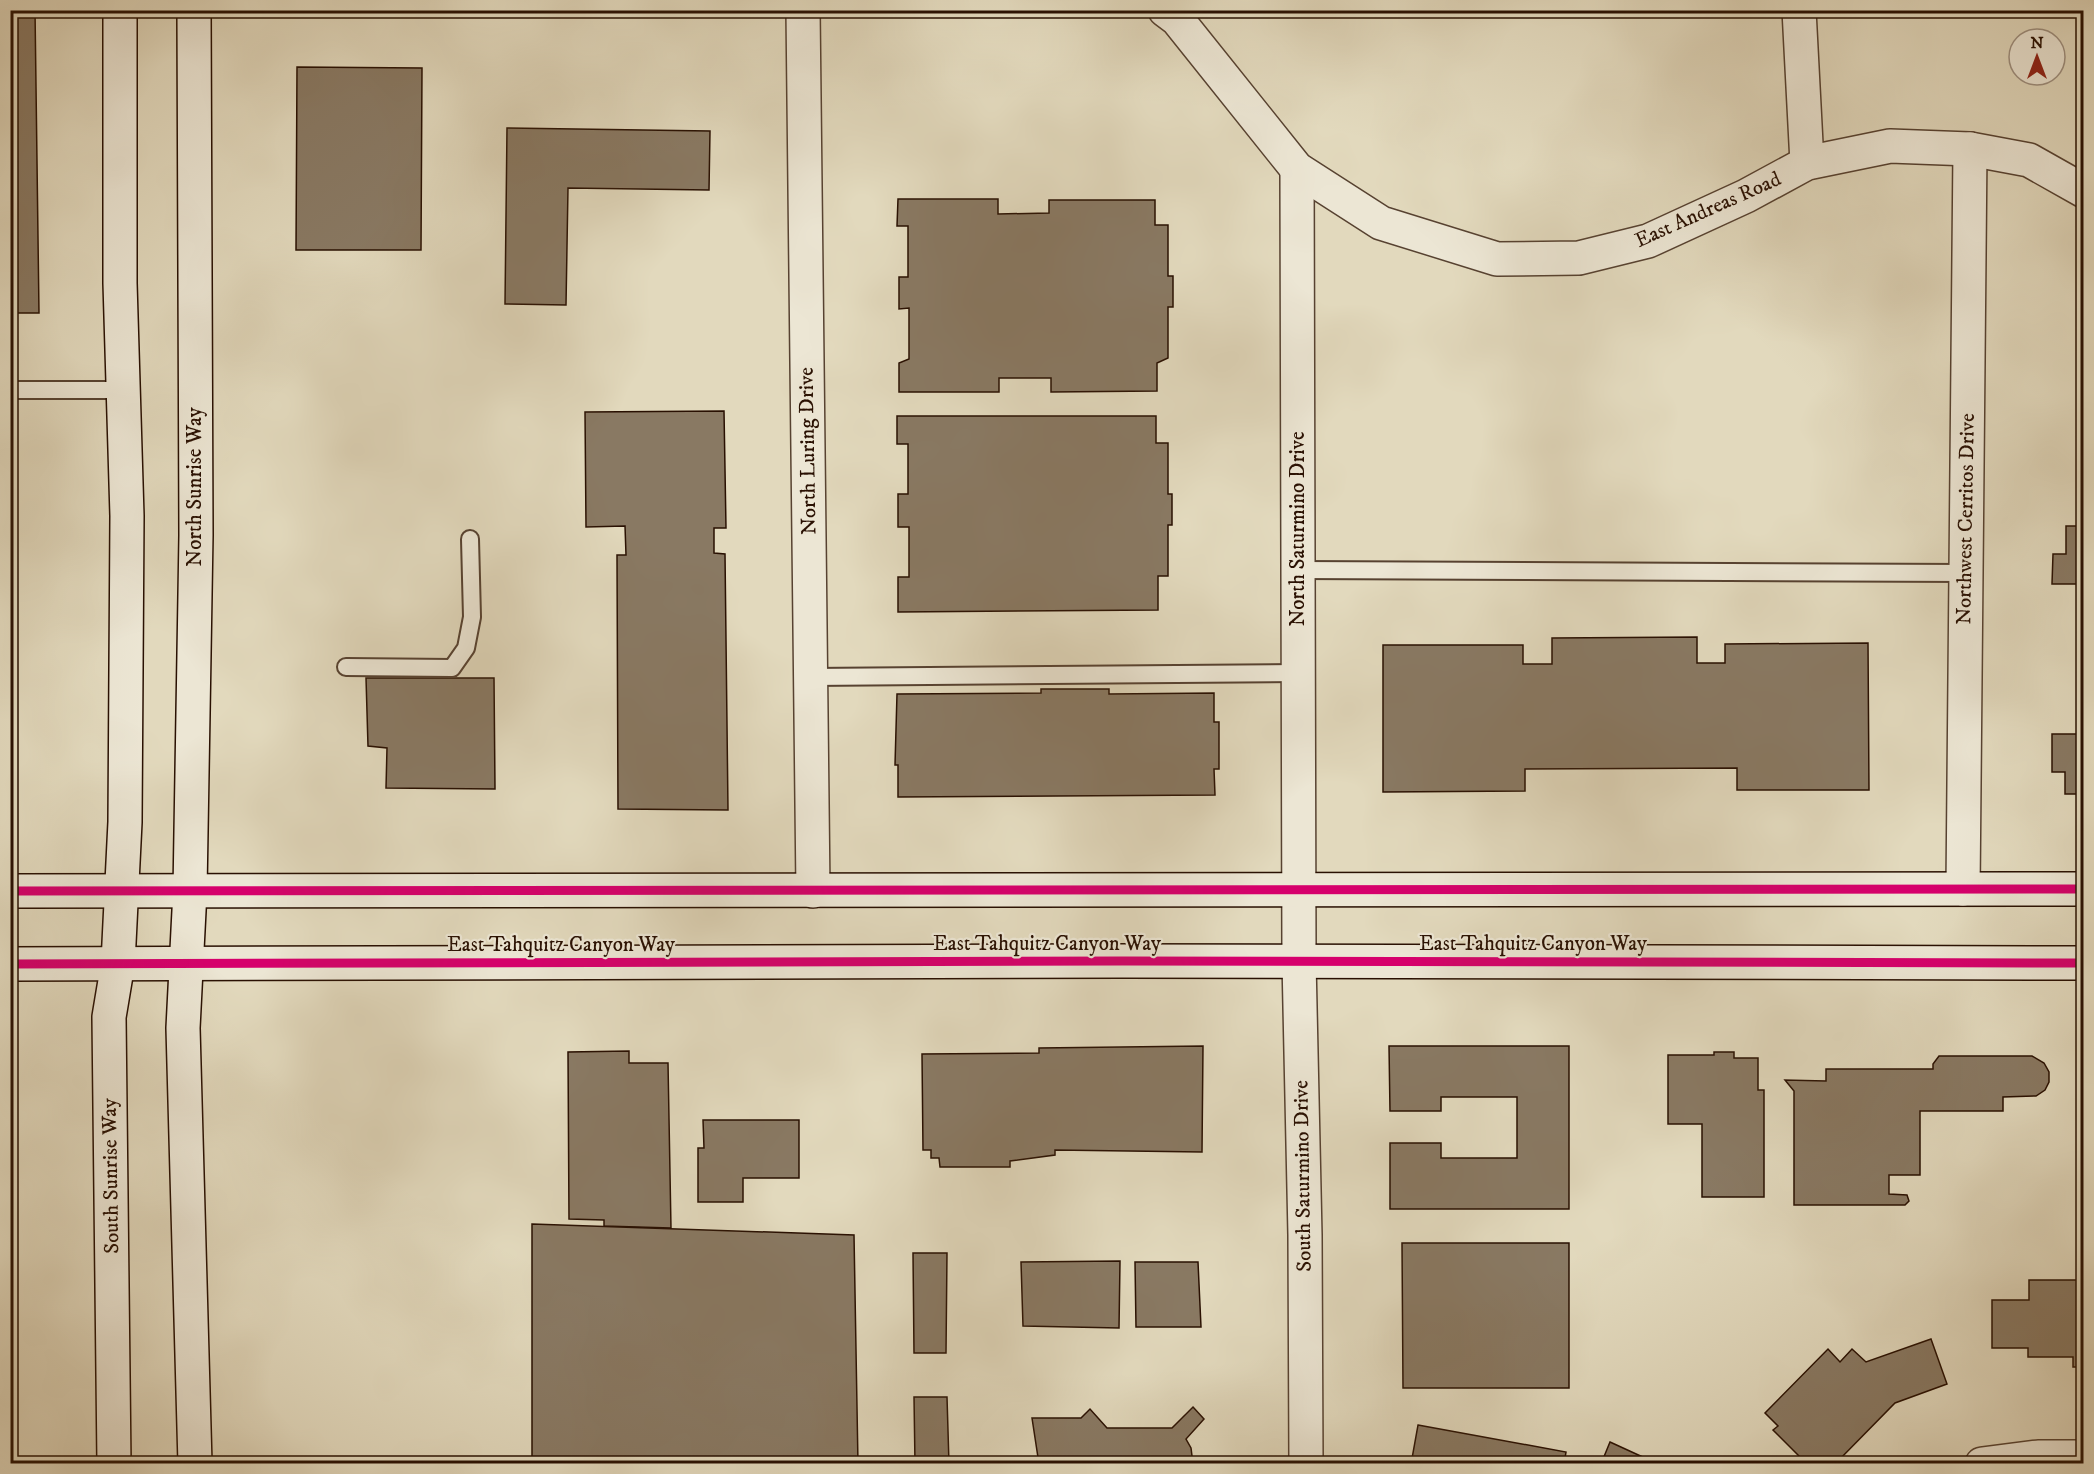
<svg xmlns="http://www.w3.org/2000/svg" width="2094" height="1474" viewBox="0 0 2094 1474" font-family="'IM FELL DW Pica',serif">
<rect width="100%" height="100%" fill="#e2d9bd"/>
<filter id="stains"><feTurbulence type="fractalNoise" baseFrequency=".00333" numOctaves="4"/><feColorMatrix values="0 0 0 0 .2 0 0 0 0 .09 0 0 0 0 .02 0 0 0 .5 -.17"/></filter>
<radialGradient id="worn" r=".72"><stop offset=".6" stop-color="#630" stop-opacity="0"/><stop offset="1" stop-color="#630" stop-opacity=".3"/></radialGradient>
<!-- building -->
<g fill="#897963" stroke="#291002" stroke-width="1.5">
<polygon points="10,10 35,10 39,313 10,313"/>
<polygon points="297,67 422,68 421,250 296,250"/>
<polygon points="507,128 710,131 709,190 568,188 566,305 505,304"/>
<polygon points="898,199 998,199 998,214 1049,213 1049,200 1155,200 1155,225 1168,225 1168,276 1173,276 1173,307 1168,307 1168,358 1157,363 1157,391 1051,392 1051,378 999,378 999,392 899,392 899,363 909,359 909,308 899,309 899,277 908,277 908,226 897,226"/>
<polygon points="724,411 726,528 714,528 714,553 725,554 728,810 618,809 617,555 626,555 625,526 586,527 585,412"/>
<polygon points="897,416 1156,416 1156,443 1168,443 1168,494 1172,494 1172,525 1168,525 1168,576 1158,576 1158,610 898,612 898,577 909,577 909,527 898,527 898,494 908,494 908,444 897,444"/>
<polygon points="2066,526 2084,526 2084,584 2052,584 2053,554 2066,554"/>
<polygon points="1697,637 1697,663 1725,663 1725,644 1868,643 1869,790 1737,790 1737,768 1525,769 1525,791 1383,792 1383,645 1523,645 1523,664 1552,664 1552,638"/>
<polygon points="366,678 494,678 495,789 386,788 387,748 368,746"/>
<polygon points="1041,689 1109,689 1109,694 1214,693 1214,722 1219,722 1219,769 1214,769 1215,795 898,797 898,765 895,765 897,694 1041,693"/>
<polygon points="2052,734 2084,734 2084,794 2065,794 2065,772 2052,772"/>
<polygon points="1203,1046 1202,1152 1055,1150 1055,1155 1010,1161 1010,1167 940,1167 939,1158 931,1158 931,1150 923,1150 922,1054 1039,1053 1039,1048"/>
<polygon points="1389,1046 1569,1046 1569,1209 1390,1209 1390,1143 1441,1143 1441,1158 1517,1158 1517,1097 1441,1097 1441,1111 1390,1111"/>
<polygon points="629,1051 629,1063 668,1063 671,1228 604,1226 604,1220 569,1219 568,1052"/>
<polygon points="1714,1052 1734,1052 1734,1058 1758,1058 1758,1090 1764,1090 1764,1197 1702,1197 1702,1124 1668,1124 1668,1055 1714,1055"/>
<polygon points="1939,1056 2032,1056 2044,1063 2049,1072 2049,1082 2045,1090 2036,1096 2003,1097 2003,1111 1920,1111 1920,1175 1889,1175 1889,1194 1907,1195 1909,1201 1905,1205 1794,1205 1794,1091 1785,1080 1826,1081 1826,1069 1933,1069 1933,1064"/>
<polygon points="703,1120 799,1120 799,1178 743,1178 743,1202 698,1202 698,1148 704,1148"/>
<polygon points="532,1224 854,1235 858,1464 532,1464"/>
<polygon points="1402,1243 1569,1243 1569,1388 1403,1388"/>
<polygon points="913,1253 947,1253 946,1353 914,1353"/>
<polygon points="1120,1261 1119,1328 1023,1326 1021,1262"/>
<polygon points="1135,1262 1198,1262 1201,1327 1136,1327"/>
<polygon points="2029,1280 2084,1280 2084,1367 2073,1367 2073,1357 2028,1357 2028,1348 1992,1348 1992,1300 2029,1300"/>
<polygon points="1931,1339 1947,1384 1895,1403 1835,1464 1807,1464 1773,1430 1778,1426 1765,1413 1828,1349 1840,1362 1852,1349 1866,1362"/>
<polygon points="914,1397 947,1397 949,1464 915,1464"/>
<polygon points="1193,1407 1204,1419 1186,1439 1191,1448 1193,1464 1039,1464 1032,1418 1081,1418 1090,1409 1107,1428 1172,1428"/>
<polygon points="1418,1425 1566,1452 1564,1464 1411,1464"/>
<polygon points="1610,1442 1658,1464 1601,1464"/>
</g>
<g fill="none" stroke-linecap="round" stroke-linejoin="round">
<defs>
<g id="lane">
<polyline points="10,390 124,390"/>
<polyline points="1298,570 1966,573"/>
<polyline points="346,667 452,668 466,648 472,617 470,539"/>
<polyline points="811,677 1299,673"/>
</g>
<g id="street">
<polyline points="803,10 813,891"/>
<polyline points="1165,10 1177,19 1297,169 1381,223 1497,259 1579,258 1648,241 1746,196 1807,163 1890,146 1970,149 2029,160 2084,191"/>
<polyline points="1799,10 1807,163"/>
<polyline points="1297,169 1299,961 1305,1235 1306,1464"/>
<polyline points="1963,889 1970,149"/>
<polyline points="1982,1464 2038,1457 2084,1457"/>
</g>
<g id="secondary">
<polyline points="194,10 196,535 190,891 183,1028 195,1464"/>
<polyline points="10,891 2084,889"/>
<polyline points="10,964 1122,961 2084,963"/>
<polyline points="114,1464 109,1017 118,963 125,822 127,516 120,283 120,10"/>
</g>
</defs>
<!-- lane casing -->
<use href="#lane" stroke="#574231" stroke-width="20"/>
<!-- street casing -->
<use href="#street" stroke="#574231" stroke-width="36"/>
<!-- secondary casing -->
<use href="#secondary" stroke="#291002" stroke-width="36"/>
<!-- lane -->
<use href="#lane" stroke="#ece6d4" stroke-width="16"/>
<!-- street -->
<use href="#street" stroke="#ece6d4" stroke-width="33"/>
<!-- secondary -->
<use href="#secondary" stroke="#ece6d4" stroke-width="33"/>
<defs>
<g id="cycleway">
<polyline points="10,891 2084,889"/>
<polyline points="10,964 1122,961 2084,963"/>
</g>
</defs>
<!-- cycleway casing -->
<use href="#cycleway" stroke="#ece6d4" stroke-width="13"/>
<!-- cycleway -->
<use href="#cycleway" stroke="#d6006c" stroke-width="9"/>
</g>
<g text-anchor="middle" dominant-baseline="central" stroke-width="4.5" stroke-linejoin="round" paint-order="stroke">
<!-- street labels -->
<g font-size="21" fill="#291002" stroke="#ece6d4">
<text transform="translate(1708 210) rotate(-24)">East Andreas Road</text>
<text transform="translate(808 451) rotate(-91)">North Luring Drive</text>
<text transform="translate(195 487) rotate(-90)">North Sunrise Way</text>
<text transform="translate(1966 519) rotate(-89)">Northwest Cerritos Drive</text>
<text transform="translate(1298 529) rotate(-90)">North Saturmino Drive</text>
<text x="1047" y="944">East Tahquitz Canyon Way</text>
<text x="1533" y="944">East Tahquitz Canyon Way</text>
<text x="561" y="945">East Tahquitz Canyon Way</text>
<text transform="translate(111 1176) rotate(-91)">South Sunrise Way</text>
<text transform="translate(1303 1176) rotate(-91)">South Saturmino Drive</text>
</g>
</g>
<!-- margin -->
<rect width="2094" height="1474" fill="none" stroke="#e2d9bd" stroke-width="36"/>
<rect x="12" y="12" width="2070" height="1450" fill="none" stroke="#291002" stroke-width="3"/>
<rect x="18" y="18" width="2058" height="1438" fill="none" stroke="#291002" stroke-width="1.5"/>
<!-- north arrow -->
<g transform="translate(2037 57)"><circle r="28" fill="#ece6d4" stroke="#9e9080" stroke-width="1.5"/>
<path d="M0-4.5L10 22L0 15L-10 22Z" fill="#8f2418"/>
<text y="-9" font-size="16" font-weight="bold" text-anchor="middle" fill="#291002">N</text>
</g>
<rect width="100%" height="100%" filter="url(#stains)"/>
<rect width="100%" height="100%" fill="url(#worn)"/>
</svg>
